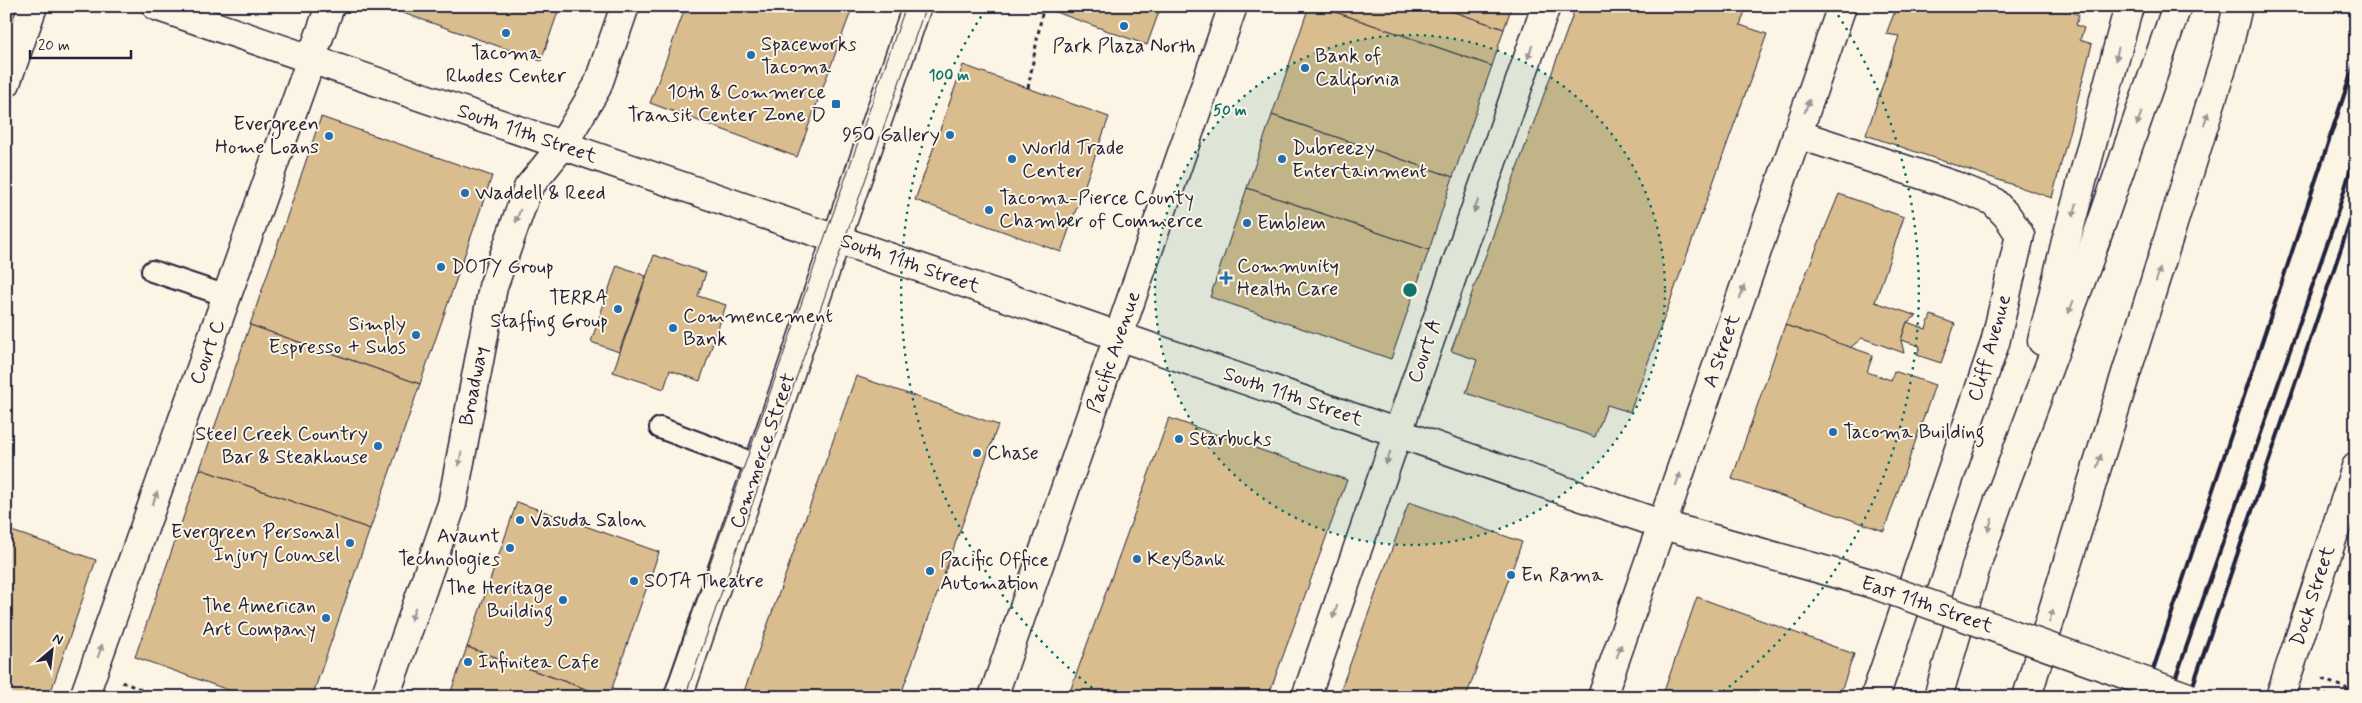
<svg xmlns="http://www.w3.org/2000/svg" width="2362" height="703" viewBox="0 0 2362 703" font-family="Mynerve,sans-serif">
<rect width="100%" height="100%" fill="#fcf5e5"/>
<filter id="ink" filterUnits="userSpaceOnUse"><feTurbulence type="fractalNoise" baseFrequency=".02" numOctaves="2"/><feDisplacementMap in="SourceGraphic" scale="10" xChannelSelector="R" yChannelSelector="G"/><feConvolveMatrix kernelMatrix="1 2 1 2 8 2 1 2 1" color-interpolation-filters="sRGB"/></filter>
<g filter="url(#ink)">
<!-- building -->
<g fill="#dabd8e" stroke="#22223b">
<polygon points="383,6 560,6 541,61"/>
<polygon points="686,6 853,6 797,157 650,103"/>
<polygon points="1039,6 1161,6 1147,45"/>
<polygon points="1309,6 1318,6 1492,66 1453,177 1272,115"/>
<polygon points="1318,6 1437,6 1504,29 1492,66"/>
<polygon points="1437,6 1512,6 1504,29"/>
<polygon points="1576,6 1747,6 1740,25 1767,34 1630,412 1607,405 1595,437 1466,393 1477,360 1451,351"/>
<polygon points="1897,6 2072,6 2070,11 2079,15 2076,25 2084,28 2080,40 2092,44 2052,198 1866,135 1899,36 1886,34"/>
<polygon points="963,65 1109,117 1061,252 915,200"/>
<polygon points="1272,115 1453,177 1429,250 1247,188"/>
<polygon points="321,117 492,176 420,384 250,325"/>
<polygon points="1247,188 1429,250 1391,359 1210,297"/>
<polygon points="1839,194 1904,217 1875,302 1917,316 1907,322 1901,340 1904,353 1862,338 1850,348 1785,325"/>
<polygon points="654,255 706,273 698,296 726,305 700,381 670,370 664,389 613,372"/>
<polygon points="617,265 646,276 619,352 591,342"/>
<polygon points="1931,315 1955,324 1941,363 1917,355 1920,346 1901,340 1907,322 1926,329"/>
<polygon points="250,325 420,384 370,529 200,469"/>
<polygon points="1785,325 1873,355 1867,372 1891,380 1894,371 1935,385 1884,531 1732,479"/>
<polygon points="856,376 998,425 900,697 742,697"/>
<polygon points="1169,418 1347,480 1268,697 1068,697"/>
<polygon points="200,469 370,529 312,697 248,697 135,657"/>
<polygon points="517,502 659,552 609,697 467,647"/>
<polygon points="1409,502 1522,542 1466,697 1338,697"/>
<polygon points="6,529 96,560 49,697 6,697"/>
<polygon points="1697,597 1854,654 1839,697 1662,697"/>
<polygon points="467,647 608,697 449,697"/>
</g>
<g fill="none" stroke-linecap="round" stroke-linejoin="round">
<defs>
<g id="lane">
<polyline points="152,271 227,296"/>
<polyline points="660,428 759,465"/>
</g>
<g id="street">
<polyline points="1797,134 1956,186 1993,201 2008,217 2020,235 1995,343 1875,697"/>
<polyline points="84,697 330,6"/>
<polyline points="385,697 452,504 493,287 528,188 562,146 597,87 625,6"/>
<polyline points="1306,697 1546,6"/>
</g>
<g id="secondary">
<polyline points="156,6 1055,314 1663,525 1870,583"/>
<polyline points="6,83 33,6"/>
<polyline points="678,697 917,6"/>
<polyline points="1602,697 1842,6"/>
<polyline points="2280,697 2356,467"/>
</g>
<polyline id="primary" points="993,697 1233,6"/>
<g id="highway">
<polyline points="2042,341 2066,241 2129,6"/>
<polyline points="1938,697 1979,557 2003,489 2088,262 2177,6"/>
<path d="M2027,697C2091,480 2161,264 2228,48L2238,6"/>
</g>
</defs>
<!-- lane casing -->
<use href="#lane" stroke="#22223b" stroke-width="24"/>
<!-- street casing -->
<use href="#street" stroke="#22223b" stroke-width="31"/>
<!-- secondary casing -->
<use href="#secondary" stroke="#22223b" stroke-width="31"/>
<!-- primary casing -->
<use href="#primary" stroke="#22223b" stroke-width="31"/>
<!-- highway casing -->
<use href="#highway" stroke="#22223b" stroke-width="31"/>
<!-- path -->
<g stroke="#22223b" stroke-width="3" stroke-dasharray="4 4" stroke-linecap="butt">
<polyline points="1028,88 1043,8"/>
<polyline points="2322,679 2356,692"/>
<polyline points="122,682 161,697"/>
<polyline points="2318,692 2331,697"/>
</g>
<!-- lane -->
<use href="#lane" stroke="#fcf5e5" stroke-width="20"/>
<!-- street -->
<use href="#street" stroke="#fcf5e5" stroke-width="28"/>
<!-- secondary -->
<use href="#secondary" stroke="#fcf5e5" stroke-width="28"/>
<!-- primary -->
<use href="#primary" stroke="#fcf5e5" stroke-width="28"/>
<!-- highway -->
<use href="#highway" stroke="#fcf5e5" stroke-width="28"/>
<!-- tram -->
<g stroke="#22223b" stroke-width="1">
<polyline points="663,697 906,6"/>
<polyline points="685,697 926,6"/>
</g>
<!-- rail -->
<g stroke="#22223b" stroke-width="4">
<polyline points="2144,697 2356,59"/>
<polyline points="2169,697 2335,221 2356,151"/>
<polyline points="2189,697 2356,204"/>
</g>
<defs>
<polyline id="secondary-bridge" points="1870,583 2188,697"/>
</defs>
<!-- secondary-bridge casing -->
<use href="#secondary-bridge" stroke="#22223b" stroke-width="31" stroke-linecap="butt"/>
<!-- secondary-bridge -->
<use href="#secondary-bridge" stroke="#fcf5e5" stroke-width="28"/>
</g>
<!-- one-way arrows -->
<defs><path id="oneway-solid" d="M-6-.8H1V-3.2L6.5 0L1 3.2V.8H-6Z" transform="scale(1.25)"/></defs>
<g fill="#9a9698">
<use href="#oneway-solid" transform="translate(1530 52) rotate(109)"/>
<use href="#oneway-solid" transform="translate(2117 54) rotate(104)"/>
<use href="#oneway-solid" transform="translate(1807 106) rotate(-70)"/>
<use href="#oneway-solid" transform="translate(2139 119) rotate(110)"/>
<use href="#oneway-solid" transform="translate(2206 119) rotate(-73)"/>
<use href="#oneway-solid" transform="translate(1476 206) rotate(109)"/>
<use href="#oneway-solid" transform="translate(2075 210) rotate(105)"/>
<use href="#oneway-solid" transform="translate(518 216) rotate(110)"/>
<use href="#oneway-solid" transform="translate(2158 275) rotate(-73)"/>
<use href="#oneway-solid" transform="translate(1742 292) rotate(-71)"/>
<use href="#oneway-solid" transform="translate(2071 307) rotate(111)"/>
<use href="#oneway-solid" transform="translate(1388 458) rotate(109)"/>
<use href="#oneway-solid" transform="translate(460 459) rotate(101)"/>
<use href="#oneway-solid" transform="translate(2099 461) rotate(-72)"/>
<use href="#oneway-solid" transform="translate(1678 479) rotate(-71)"/>
<use href="#oneway-solid" transform="translate(155 498) rotate(-70)"/>
<use href="#oneway-solid" transform="translate(1990 525) rotate(109)"/>
<use href="#oneway-solid" transform="translate(1335 612) rotate(109)"/>
<use href="#oneway-solid" transform="translate(413 614) rotate(109)"/>
<use href="#oneway-solid" transform="translate(2051 616) rotate(-74)"/>
<use href="#oneway-solid" transform="translate(100 651) rotate(-71)"/>
<use href="#oneway-solid" transform="translate(1619 651) rotate(-71)"/>
</g>
</g>
<!-- distance rings -->
<circle cx="1410" cy="290" r="255" fill="#0f766e" fill-opacity=".12"/>
<g fill="none" stroke="#0f766e" stroke-width="2.5" stroke-dasharray="2.5 5">
<circle cx="1410" cy="290" r="255"/>
<path d="M1104 697A509 509 0 0 1 986 9M1834 9A509 509 0 0 1 1716 697"/>
</g>
<!-- markers -->
<g fill="#1f6fb2" stroke="#fcf5e5" stroke-width="2">
<circle cx="1124" cy="26" r="5"/>
<circle cx="506" cy="33" r="5"/>
<circle cx="751" cy="55" r="5"/>
<circle cx="1305" cy="68" r="5"/>
<rect x="831" y="99" width="10" height="10" rx="2.5"/>
<circle cx="950" cy="135" r="5"/>
<circle cx="329" cy="136" r="5"/>
<circle cx="1012" cy="159" r="5"/>
<circle cx="1282" cy="159" r="5"/>
<circle cx="465" cy="193" r="5"/>
<circle cx="989" cy="210" r="5"/>
<circle cx="1247" cy="223" r="5"/>
<circle cx="441" cy="267" r="5"/>
<path d="M1223.5 270.5h5v5h5v5h-5v5h-5v-5h-5v-5h5z"/>
<circle cx="618" cy="309" r="5"/>
<circle cx="673" cy="328" r="5"/>
<circle cx="416" cy="335" r="5"/>
<circle cx="1833" cy="432" r="5"/>
<circle cx="1179" cy="439" r="5"/>
<circle cx="378" cy="446" r="5"/>
<circle cx="977" cy="453" r="5"/>
<circle cx="520" cy="520" r="5"/>
<circle cx="350" cy="543" r="5"/>
<circle cx="510" cy="548" r="5"/>
<circle cx="1137" cy="559" r="5"/>
<circle cx="930" cy="571" r="5"/>
<circle cx="1511" cy="575" r="5"/>
<circle cx="634" cy="581" r="5"/>
<circle cx="563" cy="600" r="5"/>
<circle cx="326" cy="618" r="5"/>
<circle cx="468" cy="662" r="5"/>
</g>
<g text-anchor="middle" dominant-baseline="central" stroke-width="4" stroke-linejoin="round" paint-order="stroke">
<!-- poi labels -->
<g font-size="20" fill="#22223b" stroke="#fcf5e5" text-anchor="start">
<text x="761" y="44">Spaceworks<tspan x="761" dy="23">Tacoma</tspan></text>
<text x="1124" y="46" text-anchor="middle">Park Plaza North</text>
<text x="506" y="53" text-anchor="middle">Tacoma<tspan x="506" dy="23">Rhodes Center</tspan></text>
<text x="1315" y="56">Bank of<tspan x="1315" dy="23">California</tspan></text>
<text x="826" y="92" text-anchor="end">10th &amp; Commerce<tspan x="826" dy="23">Transit Center Zone D</tspan></text>
<text x="319" y="124" text-anchor="end">Evergreen<tspan x="319" dy="23">Home Loans</tspan></text>
<text x="940" y="135" text-anchor="end">950 Gallery</text>
<text x="1022" y="148">World Trade<tspan x="1022" dy="23">Center</tspan></text>
<text x="1292" y="148">Dubreezy<tspan x="1292" dy="23">Entertainment</tspan></text>
<text x="475" y="193">Waddell &amp; Reed</text>
<text x="999" y="198">Tacoma-Pierce County<tspan x="999" dy="23">Chamber of Commerce</tspan></text>
<text x="1257" y="223">Emblem</text>
<text x="1237" y="266">Community<tspan x="1237" dy="23">Health Care</tspan></text>
<text x="451" y="267">DOTY Group</text>
<text x="608" y="298" text-anchor="end">TERRA<tspan x="608" dy="23">Staffing Group</tspan></text>
<text x="683" y="316">Commencement<tspan x="683" dy="23">Bank</tspan></text>
<text x="406" y="324" text-anchor="end">Simply<tspan x="406" dy="23">Espresso + Subs</tspan></text>
<text x="1843" y="432">Tacoma Building</text>
<text x="368" y="434" text-anchor="end">Steel Creek Country<tspan x="368" dy="23">Bar &amp; Steakhouse</tspan></text>
<text x="1189" y="439">Starbucks</text>
<text x="987" y="453">Chase</text>
<text x="530" y="520">Vasuda Salon</text>
<text x="340" y="532" text-anchor="end">Evergreen Personal<tspan x="340" dy="23">Injury Counsel</tspan></text>
<text x="500" y="536" text-anchor="end">Avaunt<tspan x="500" dy="23">Technologies</tspan></text>
<text x="1147" y="559">KeyBank</text>
<text x="940" y="560">Pacific Office<tspan x="940" dy="23">Automation</tspan></text>
<text x="1521" y="575">En Rama</text>
<text x="644" y="581">SOTA Theatre</text>
<text x="553" y="588" text-anchor="end">The Heritage<tspan x="553" dy="23">Building</tspan></text>
<text x="316" y="606" text-anchor="end">The American<tspan x="316" dy="23">Art Company</tspan></text>
<text x="478" y="662">Infinitea Cafe</text>
</g>
<!-- street labels -->
<g font-size="20" fill="#22223b" stroke="#fcf5e5">
<text transform="translate(527 134) rotate(19)">South 11th Street</text>
<text transform="translate(910 264) rotate(19)">South 11th Street</text>
<text transform="translate(1990 348) rotate(-74)">Cliff Avenue</text>
<text transform="translate(1425 351) rotate(-71)">Court A</text>
<text transform="translate(1722 351) rotate(-71)">A Street</text>
<text transform="translate(208 352) rotate(-70)">Court C</text>
<text transform="translate(1114 352) rotate(-71)">Pacific Avenue</text>
<text transform="translate(474 386) rotate(-79)">Broadway</text>
<text transform="translate(1293 397) rotate(19)">South 11th Street</text>
<text transform="translate(763 451) rotate(-71)">Commerce Street</text>
<text transform="translate(2313 596) rotate(-72)">Dock Street</text>
<text transform="translate(1927 605) rotate(19)">East 11th Street</text>
</g>
</g>
<circle cx="1410" cy="290" r="8" fill="#0f766e" stroke="#fcf5e5" stroke-width="2.5"/>
<g font-size="15" text-anchor="middle" font-weight="bold" fill="#0f766e" stroke="#fcf5e5" stroke-width="4" stroke-linejoin="round" paint-order="stroke">
<text x="949" y="80">100 m</text>
<text x="1230" y="115">50 m</text>
</g>
<!-- margin -->
<rect width="2362" height="703" fill="none" stroke="#fcf5e5" stroke-width="25"/>
<rect x="12" y="12" width="2337" height="678" fill="none" stroke="#22223b" stroke-width="2" filter="url(#ink)"/>
<!-- north arrow -->
<g transform="translate(52 650) rotate(28)" stroke="#fcf5e5" stroke-width="4" paint-order="stroke">
<path d="M0-4L9 19L0 12L-9 19Z" fill="#22223b"/>
<text y="-8" font-size="14" font-weight="bold" text-anchor="middle" fill="#22223b">N</text>
</g>
<!-- scale -->
<path d="M30 50v8h101v-8" fill="none" stroke="#22223b" stroke-width="2.5"/>
<text x="38" y="50" font-size="15" fill="#22223b" stroke="#fcf5e5" stroke-width="4" paint-order="stroke">20 m</text>
</svg>
